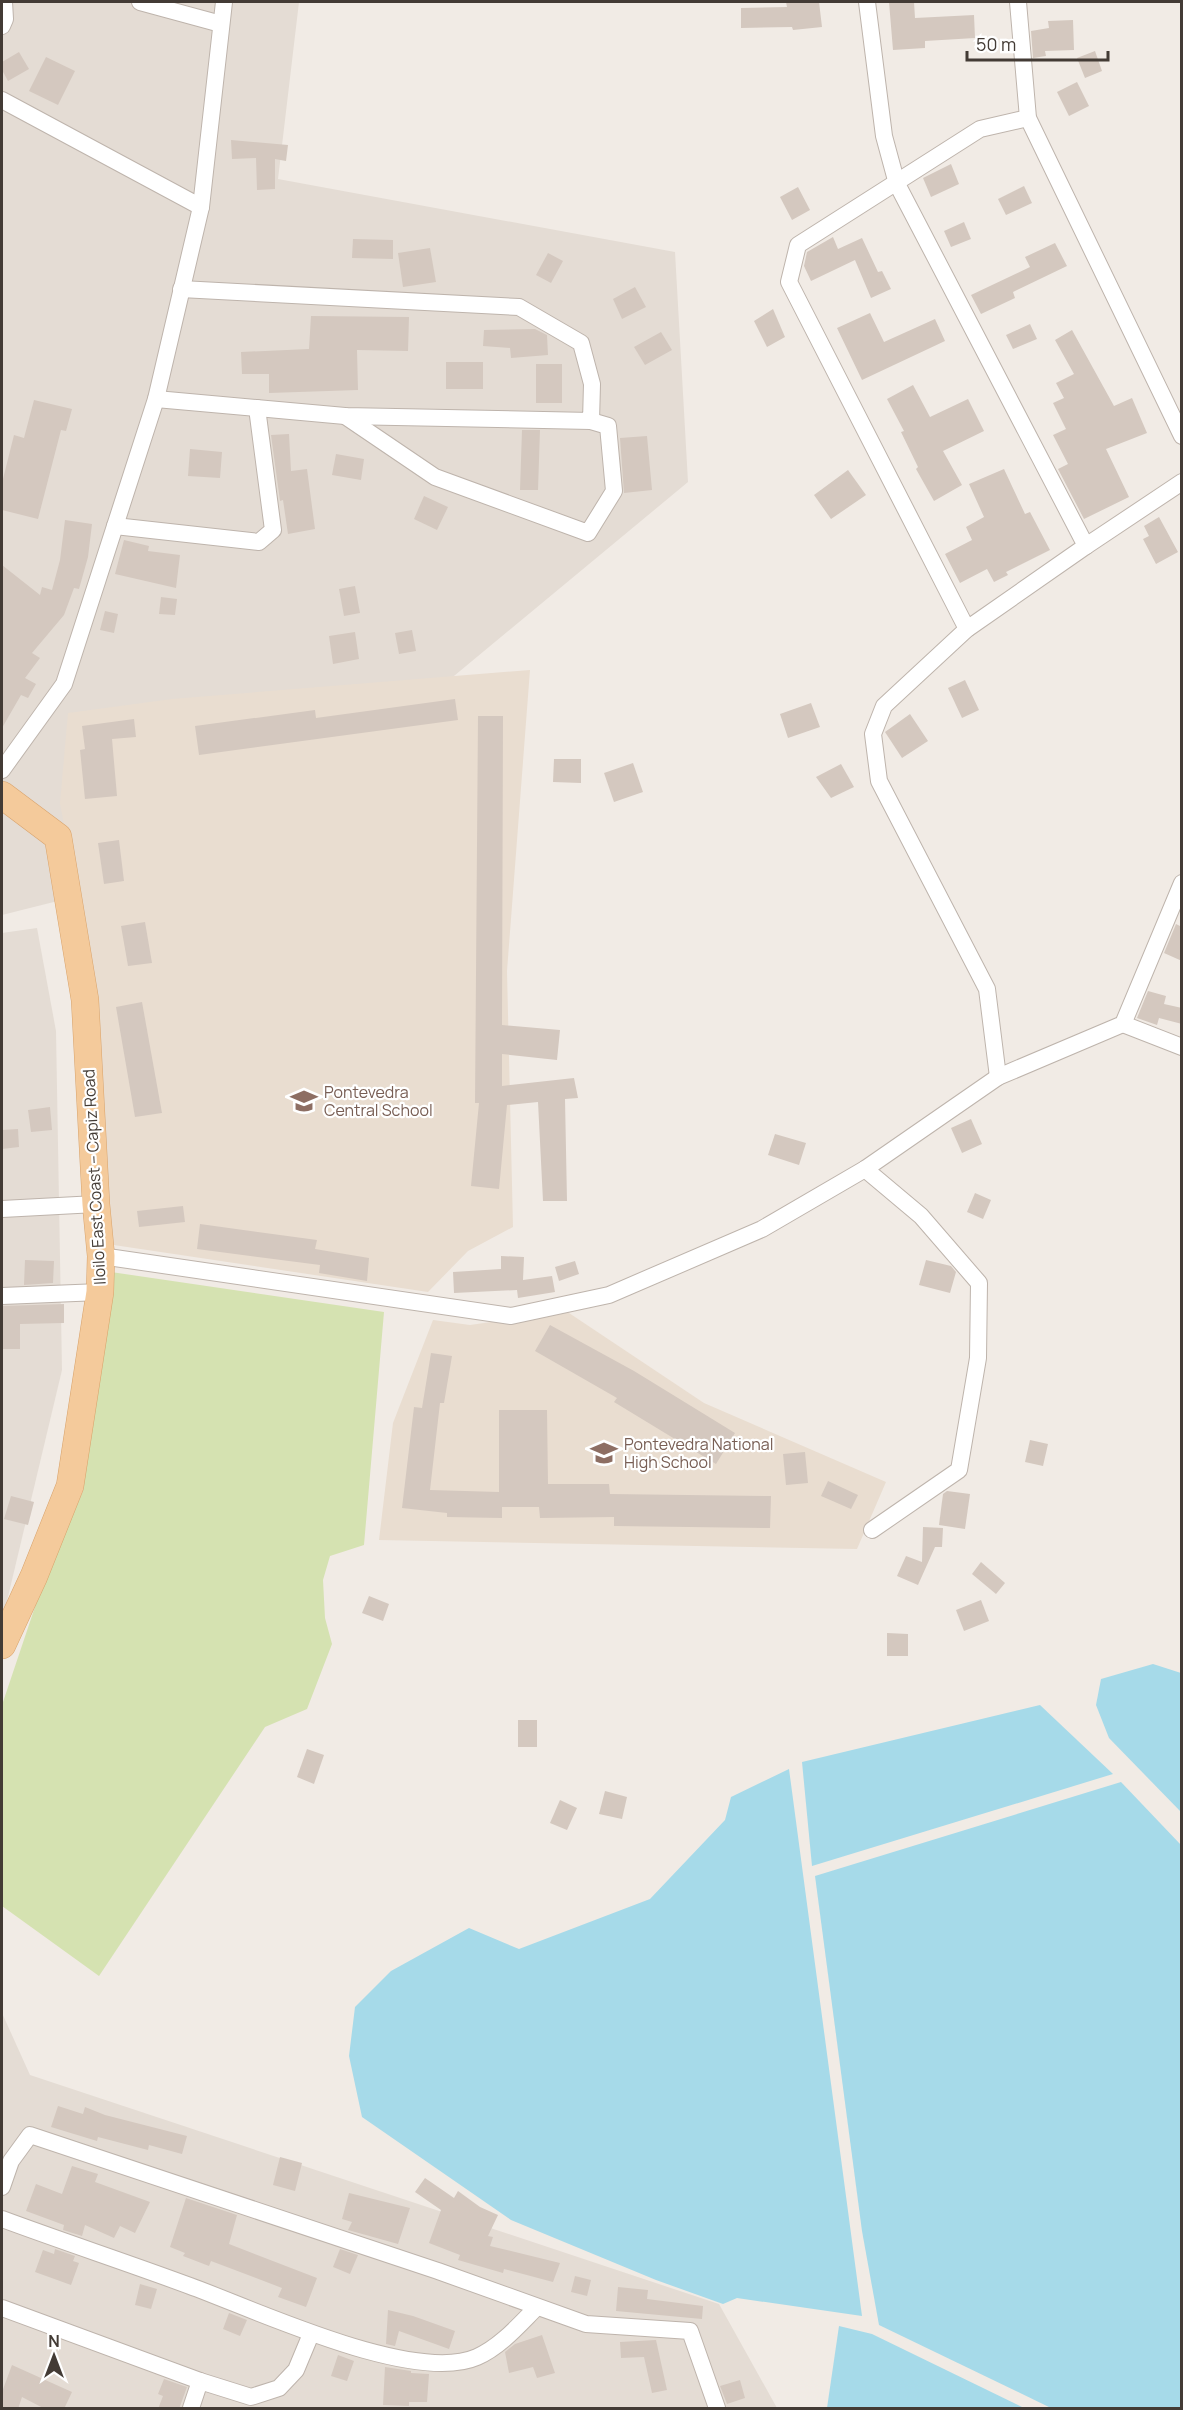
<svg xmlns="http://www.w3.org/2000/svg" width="1183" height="2410" viewBox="0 0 1183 2410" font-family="Manrope,sans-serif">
<rect width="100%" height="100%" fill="#f1ebe5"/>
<!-- residential -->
<g fill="#e4dcd4">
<polygon points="2,2 299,2 278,179 675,252 688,482 237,856 2,915"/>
<polygon points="37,928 56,1031 62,1370 2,1622 2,933"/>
<polygon points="2,2013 30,2075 719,2304 777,2408 2,2408"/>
</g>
<!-- education -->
<g fill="#e9ddd0">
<polygon points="530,670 507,971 513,1227 468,1251 428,1292 107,1244 91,975 60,803 68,713 172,699"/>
<polygon points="566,1311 704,1403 886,1482 857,1549 379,1540 393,1423 433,1320 470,1325"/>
</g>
<!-- green -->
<polygon fill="#d5e2b1" points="111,1272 384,1312 364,1545 330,1556 323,1580 325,1618 332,1644 307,1709 265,1727 99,1976 2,1906 2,1705 40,1592 83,1491"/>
<!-- water -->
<g fill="#a6dae9">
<polygon points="1153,1664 1181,1673 1181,1812 1109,1738 1096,1705 1101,1679"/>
<polygon points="1040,1705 1113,1774 812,1866 802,1762"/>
<polygon points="789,1769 862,2316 737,2298 723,2304 656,2280 511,2220 362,2117 349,2056 355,2007 391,1971 469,1928 519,1949 650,1899 725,1820 731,1797"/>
<polygon points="1121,1782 1181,1845 1181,2408 1051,2408 879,2325 862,2231 815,1876"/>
<polygon points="839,2326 872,2334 1024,2408 827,2408"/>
</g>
<!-- building -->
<g fill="#d4c8bf">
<polygon points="786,2 819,2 822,27 793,30 792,27 741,28 741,8 787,7"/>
<polygon points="889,2 914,2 915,18 974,15 975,38 925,41 925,48 893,50"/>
<polygon points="1073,20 1074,50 1045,51 1046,56 1033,58 1031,31 1049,28 1048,21"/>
<polygon points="1095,51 1102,71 1085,78 1077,58"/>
<polygon points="19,52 29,69 8,81 2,70 2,62"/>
<polygon points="46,57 75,71 58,105 29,91"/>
<polygon points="1077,82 1089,106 1069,116 1057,92"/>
<polygon points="231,140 288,145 286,161 275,159 275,189 257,190 256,158 232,159"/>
<polygon points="951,164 959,184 931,197 923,178"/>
<polygon points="1024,186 1032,203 1006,215 998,199"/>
<polygon points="798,187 810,210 792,220 780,197"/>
<polygon points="964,222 971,239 951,247 944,231"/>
<polygon points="833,237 838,249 862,238 878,272 882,271 891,289 871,298 855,260 811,281 804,266 807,252"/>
<polygon points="353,239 393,240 393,259 352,258"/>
<polygon points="1055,243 1067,266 1013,292 1015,298 981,314 971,295 1030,267 1025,257"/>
<polygon points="430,248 436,282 403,287 398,253"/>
<polygon points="548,253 563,261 551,283 536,275"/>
<polygon points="635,287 646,307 622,319 613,299"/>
<polygon points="773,309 785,337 767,347 754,321"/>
<polygon points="870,313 884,342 935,319 945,341 862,380 837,328"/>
<polygon points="311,316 409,317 408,351 357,350 358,390 269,393 269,374 242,374 241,352 309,349"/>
<polygon points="1030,324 1037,339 1013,349 1006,335"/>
<polygon points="535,329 547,335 548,355 511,358 510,348 483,346 484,330"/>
<polygon points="1072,330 1114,406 1132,398 1147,433 1106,449 1129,497 1084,519 1058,469 1068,464 1053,435 1066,429 1053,403 1064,398 1056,383 1074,374 1055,340"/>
<polygon points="661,332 672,350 645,365 634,347"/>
<rect x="446" y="362" width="37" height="27"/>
<rect x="536" y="364" width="26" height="39"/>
<polygon points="913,385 930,417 968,399 984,431 943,451 962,485 934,501 916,469 918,467 901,432 904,431 887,399"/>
<polygon points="34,400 72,409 66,431 61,430 38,519 2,510 2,483 14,435 24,438"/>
<polygon points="522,430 540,430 538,490 520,490"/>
<polygon points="289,434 291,471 307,469 315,529 288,534 283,500 280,501 271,435"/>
<polygon points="647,436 652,490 624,493 620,438"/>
<polygon points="190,449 222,452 220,478 188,476"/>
<polygon points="336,454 364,459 361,480 332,475"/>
<polygon points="1004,469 1025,514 1030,512 1050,550 1006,572 1008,575 994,582 987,569 960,583 945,554 972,540 966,527 984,517 969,484"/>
<polygon points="848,470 866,495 831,519 814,495"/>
<polygon points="424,496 448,507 437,530 414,519"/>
<polygon points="1159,517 1178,552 1156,564 1143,539 1149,536 1144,526"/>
<polygon points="65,520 92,524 88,557 79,589 74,588 64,615 32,653 40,658 25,678 36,684 28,698 21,695 2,728 2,565 40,595 42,587 52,590 60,560"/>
<polygon points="124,540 149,546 148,551 180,555 176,588 115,574"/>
<polygon points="355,586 360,613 344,616 339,589"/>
<polygon points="161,597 177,599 175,615 159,614"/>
<polygon points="105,611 118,614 114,633 100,630"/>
<polygon points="412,630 416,651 399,654 395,633"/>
<polygon points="355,632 359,659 333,664 329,636"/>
<polygon points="965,680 979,710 962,718 948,688"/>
<polygon points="455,699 458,720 199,755 195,726 315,710 316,718"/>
<polygon points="811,703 820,727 788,738 780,714"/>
<polygon points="910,714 928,741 902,758 885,732"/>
<polygon points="478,716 503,716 502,1025 560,1030 557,1060 502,1054 502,1086 574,1078 578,1098 565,1099 567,1201 543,1201 538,1102 507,1105 499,1189 471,1186 479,1103 475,1103"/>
<polygon points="134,719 136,737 112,739 117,796 85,799 80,750 85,749 82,726"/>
<polygon points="554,759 581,759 581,783 553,782"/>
<polygon points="633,763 643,792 614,802 604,773"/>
<polygon points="841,764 854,787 831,798 816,777"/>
<polygon points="119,840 124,881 104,884 98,843"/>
<polygon points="145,922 152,963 128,966 121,926"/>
<polygon points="1176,924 1182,927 1182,961 1164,953"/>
<polygon points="1148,991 1166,996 1164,1004 1182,1008 1182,1024 1159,1018 1157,1025 1137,1018"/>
<polygon points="142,1002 162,1113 135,1117 116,1007"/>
<polygon points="50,1107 52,1130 31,1132 28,1110"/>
<polygon points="971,1119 982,1144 962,1153 951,1128"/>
<polygon points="18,1129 19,1147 2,1149 2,1130"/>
<polygon points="775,1134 806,1143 799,1165 768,1155"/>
<polygon points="975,1193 991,1200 983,1219 967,1212"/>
<polygon points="183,1206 185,1222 139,1227 137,1211"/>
<polygon points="200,1224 317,1240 315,1249 369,1258 367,1281 319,1273 320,1265 197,1249"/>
<polygon points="501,1256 524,1257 523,1280 552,1276 555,1292 518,1298 517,1290 454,1293 453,1272 501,1269"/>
<polygon points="25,1260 54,1261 53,1283 24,1285"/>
<polygon points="926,1260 951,1266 956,1272 950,1293 919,1285"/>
<polygon points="575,1261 579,1274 559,1281 555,1267"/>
<polygon points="64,1304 64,1323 20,1324 20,1349 2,1349 2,1306"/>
<polygon points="550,1325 634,1371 735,1433 716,1464 614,1402 617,1398 535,1351"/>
<polygon points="431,1353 452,1356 444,1403 440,1403 430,1490 499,1492 499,1410 547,1410 548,1484 609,1484 610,1494 771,1496 770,1528 614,1526 614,1517 540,1518 539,1507 502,1507 502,1518 447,1517 447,1513 402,1508 414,1407 422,1408"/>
<polygon points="1030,1440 1048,1444 1043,1466 1025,1462"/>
<polygon points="805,1452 808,1483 786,1485 783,1454"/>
<polygon points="828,1481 858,1495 851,1509 821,1496"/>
<polygon points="947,1491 970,1494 965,1529 939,1525 943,1494"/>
<polygon points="11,1496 34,1502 28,1525 4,1519"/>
<polygon points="923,1527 943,1528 942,1547 935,1547 918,1585 897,1576 906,1556 922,1562"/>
<polygon points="981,1562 1005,1583 996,1594 972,1574"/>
<polygon points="369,1596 389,1604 383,1621 362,1613"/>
<polygon points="981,1600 989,1621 964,1631 956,1610"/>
<polygon points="887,1633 908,1634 908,1656 887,1656"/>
<rect x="518" y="1720" width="19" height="27"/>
<polygon points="307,1749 324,1755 314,1784 297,1777"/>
<polygon points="605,1791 627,1797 622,1819 599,1814"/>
<polygon points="560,1800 577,1808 567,1830 550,1823"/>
<polygon points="58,2106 83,2114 85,2107 105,2115 187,2136 182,2154 149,2145 148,2150 98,2137 97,2141 51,2127"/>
<polygon points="280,2157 302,2163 295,2191 273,2185"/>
<polygon points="72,2166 98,2174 95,2182 150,2202 135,2233 120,2226 114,2238 85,2225 82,2236 63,2230 64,2225 26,2211 36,2184 62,2194"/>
<polygon points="425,2178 454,2198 458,2191 480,2207 498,2215 488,2236 493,2237 490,2246 560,2263 553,2282 504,2269 503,2273 458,2260 460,2255 429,2243 441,2210 415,2192"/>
<polygon points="349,2193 410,2208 398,2244 348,2230 352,2222 342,2219"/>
<polygon points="186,2198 237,2215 229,2244 317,2278 306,2307 278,2297 282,2288 211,2261 209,2266 183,2256 185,2253 170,2247"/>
<polygon points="55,2249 75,2256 73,2261 79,2263 71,2285 35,2272 43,2250 54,2254"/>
<polygon points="340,2249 358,2255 350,2274 333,2267"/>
<polygon points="575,2276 591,2280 587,2296 571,2292"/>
<polygon points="140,2284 157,2289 151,2309 135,2305"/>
<polygon points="618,2287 648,2290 647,2299 703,2306 702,2319 616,2311"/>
<polygon points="388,2310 413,2316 455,2331 449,2349 399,2331 395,2346 386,2344"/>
<polygon points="229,2313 247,2320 240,2336 223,2329"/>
<polygon points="542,2335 555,2373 537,2378 533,2367 509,2373 505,2352 515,2344"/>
<polygon points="656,2340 667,2390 652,2393 644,2357 621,2358 620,2342"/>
<polygon points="338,2355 354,2361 347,2381 331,2376"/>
<polygon points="12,2365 72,2392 64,2409 45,2409 22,2397 18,2409 2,2409 2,2392"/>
<polygon points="385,2367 411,2371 411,2373 429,2374 427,2402 409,2402 409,2406 383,2405"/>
<polygon points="164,2379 187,2387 179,2409 158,2409 163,2396 158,2394"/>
<polygon points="740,2380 745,2398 727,2404 720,2386"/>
</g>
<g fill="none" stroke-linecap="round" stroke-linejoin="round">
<defs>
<g id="minor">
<polyline points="140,2 221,24"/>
<polyline points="867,2 884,136 897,184 1086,546 967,629 884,706 873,734 879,781 987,989 998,1077"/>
<polyline points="1018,2 1028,118 1182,436"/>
<polyline points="2,26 5,19 4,2"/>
<polyline points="2,100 201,207 224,2"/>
<polyline points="156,399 345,416 591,421 592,384 581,343 519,307 181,289"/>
<polyline points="345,416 435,477 588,533 614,491 608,426 591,421"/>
<polyline points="115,526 259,542 273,530 257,408"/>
<polyline points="1086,546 1182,482"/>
<polyline points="967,629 789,282 798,245 980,129 1028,118"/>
<polyline points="2,770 64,684 156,399 201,207"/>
<polyline points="1123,1024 1182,1047"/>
<polyline points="865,1169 921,1216 979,1283 978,1358 959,1470 872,1530"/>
<polyline points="2,1209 96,1204"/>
<polyline points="101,1256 511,1316 609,1295 762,1229 865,1169 998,1077 1123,1024 1182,883"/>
<polyline points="2,1296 100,1292"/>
<polyline points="2,2187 11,2161 30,2135 438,2271 586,2324 690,2331 717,2408"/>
<path d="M2,2219C64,2242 128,2263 190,2286C254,2309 414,2385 477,2357C500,2347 519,2325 536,2308"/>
<polyline points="2,2308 200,2381"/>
<polyline points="191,2408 200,2381 251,2397 279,2388 296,2370 311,2334"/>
</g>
<polyline id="primary" points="2,795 58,837 85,1000 96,1204 101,1256 100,1292 70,1486 34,1576 2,1645"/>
</defs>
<!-- minor casing -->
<use href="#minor" stroke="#beb4ac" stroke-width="18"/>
<!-- primary casing -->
<use href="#primary" stroke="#d8a36c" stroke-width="28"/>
<!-- minor -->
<use href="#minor" stroke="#fff" stroke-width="16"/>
<!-- primary -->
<use href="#primary" stroke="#f4ca9b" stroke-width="27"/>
</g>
<!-- icons -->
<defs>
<symbol id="school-bare" viewBox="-9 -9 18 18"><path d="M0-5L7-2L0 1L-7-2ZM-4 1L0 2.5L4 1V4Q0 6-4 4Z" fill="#8d6e63" stroke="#fff" stroke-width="2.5" paint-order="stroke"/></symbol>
</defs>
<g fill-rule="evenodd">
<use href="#school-bare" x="285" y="1082" width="38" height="38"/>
<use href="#school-bare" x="585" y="1434" width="38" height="38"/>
</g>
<g text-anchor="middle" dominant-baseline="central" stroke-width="4.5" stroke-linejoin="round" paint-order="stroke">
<!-- education labels -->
<g font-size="16" fill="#785e54" stroke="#fff" text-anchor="start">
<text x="324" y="1092">Pontevedra<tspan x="324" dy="18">Central School</tspan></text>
<text x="624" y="1444">Pontevedra National<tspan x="624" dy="18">High School</tspan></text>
</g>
<!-- street labels -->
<g font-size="16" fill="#433b35" stroke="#fff">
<text transform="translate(94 1177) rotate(-93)">Iloilo East Coast – Capiz Road</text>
</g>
</g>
<!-- border -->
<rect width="1183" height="2410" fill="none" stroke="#433b35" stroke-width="6"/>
<!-- north arrow -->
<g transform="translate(54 2356)" stroke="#ffffff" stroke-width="4.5" paint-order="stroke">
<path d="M0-4.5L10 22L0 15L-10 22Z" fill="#433b35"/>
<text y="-9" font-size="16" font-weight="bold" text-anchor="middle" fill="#433b35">N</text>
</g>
<!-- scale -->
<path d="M967 51v9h141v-9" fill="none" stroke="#433b35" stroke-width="3"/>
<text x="976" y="51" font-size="18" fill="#433b35" stroke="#ffffff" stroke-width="4.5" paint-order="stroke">50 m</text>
</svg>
